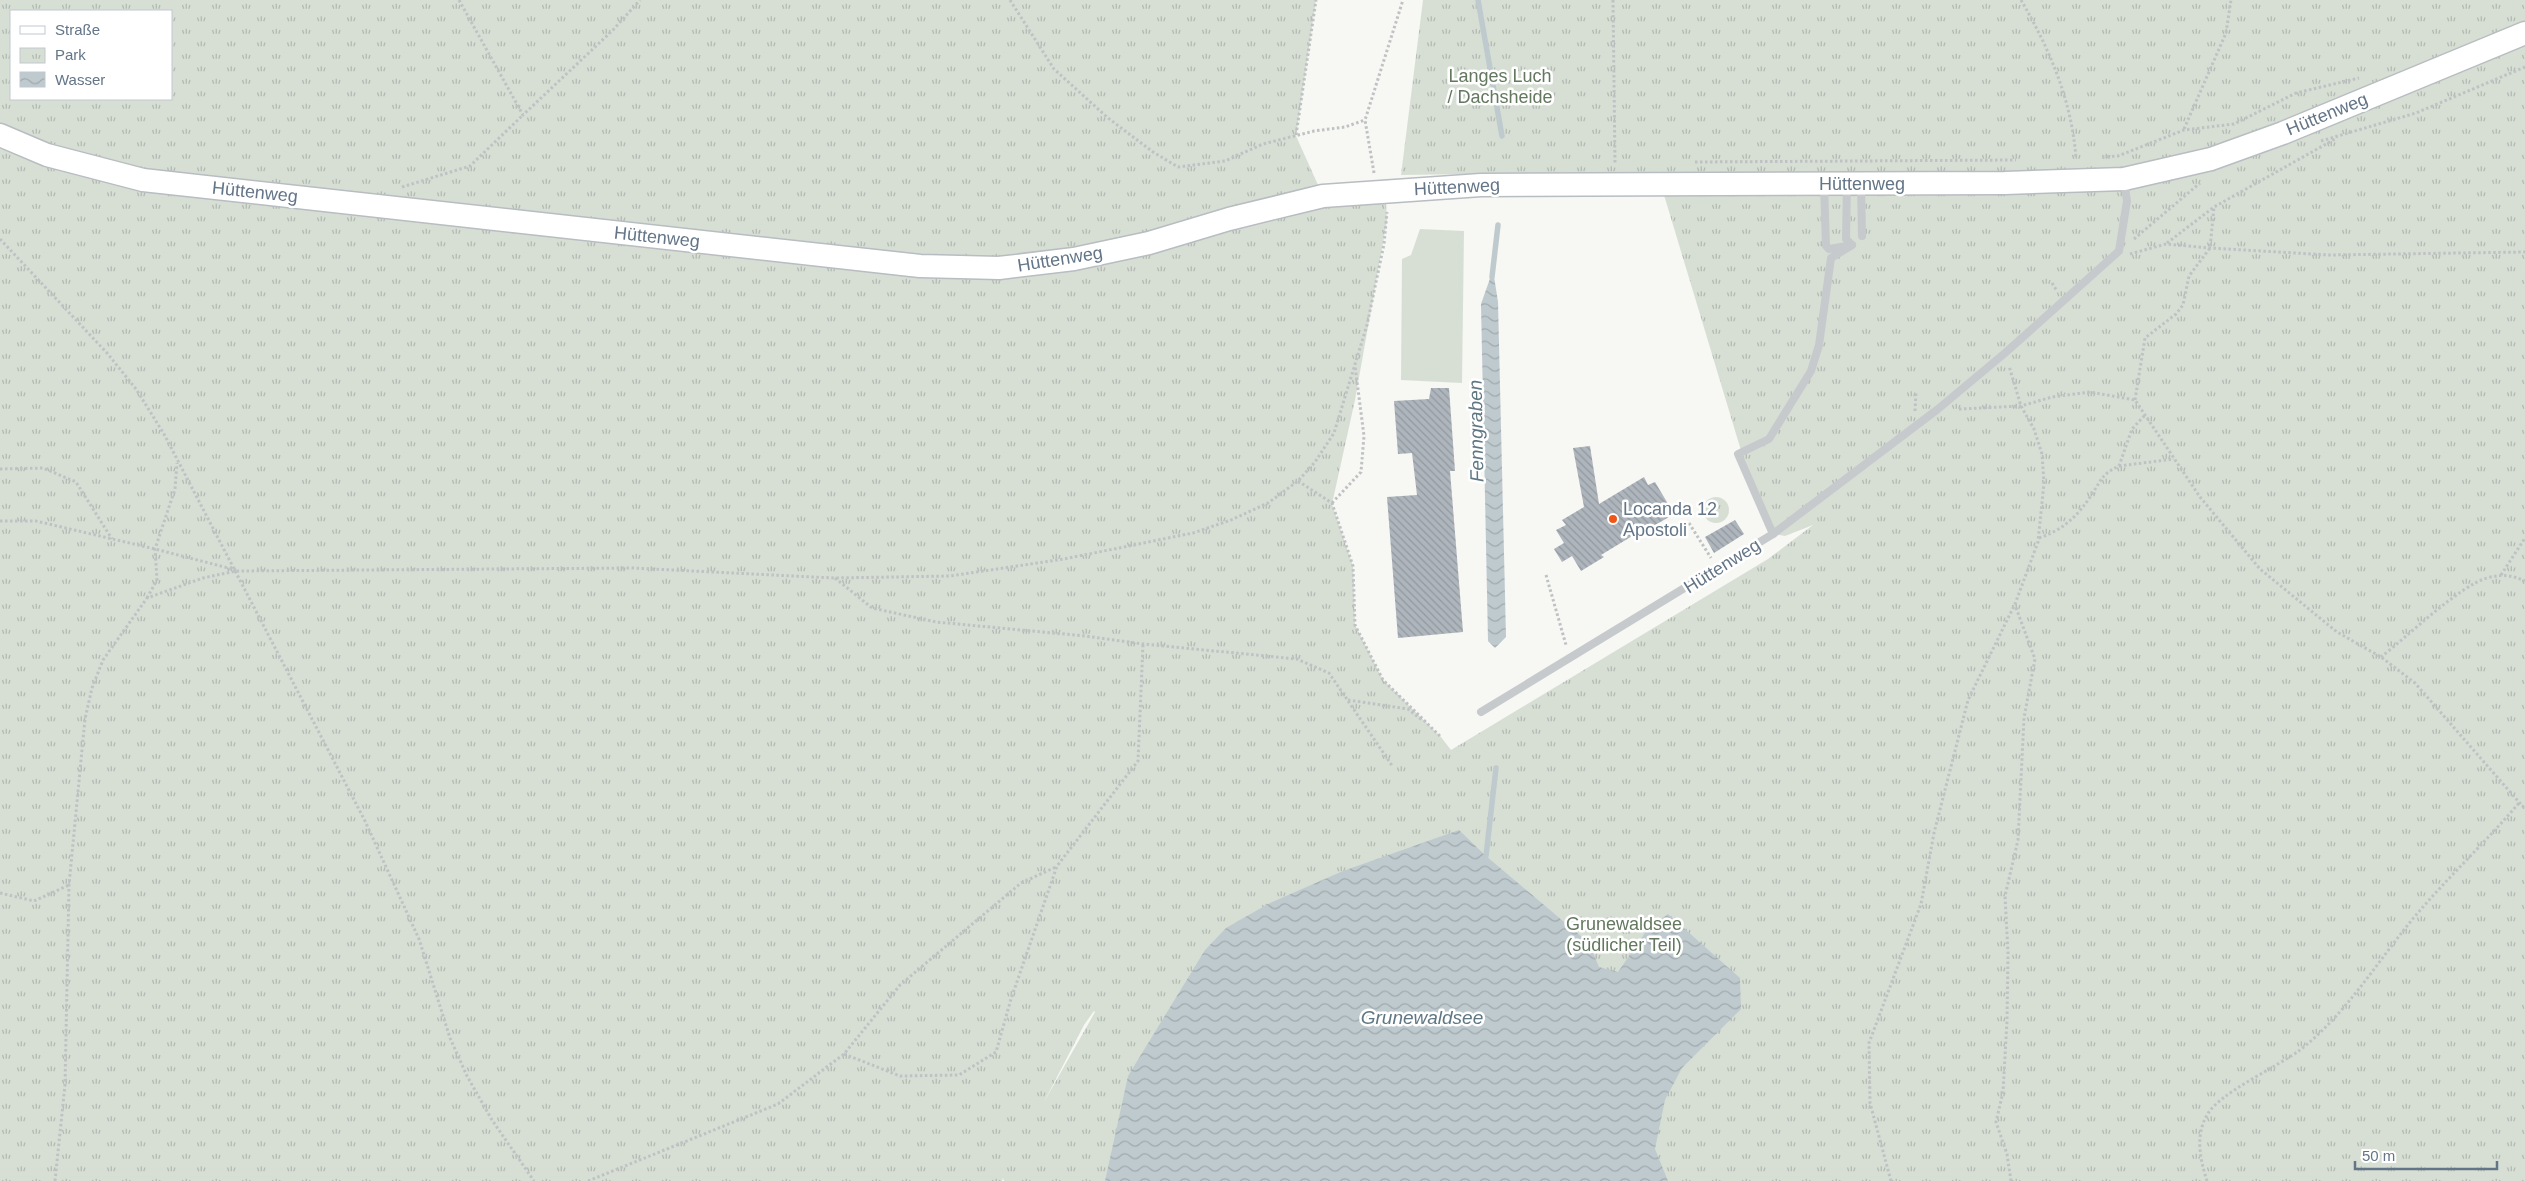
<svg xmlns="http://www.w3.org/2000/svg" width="2525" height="1181" viewBox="0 0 2525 1181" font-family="Arial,sans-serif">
<defs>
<pattern id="park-tufts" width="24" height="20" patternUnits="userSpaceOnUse" patternTransform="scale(1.25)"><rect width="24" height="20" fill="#d7dfd4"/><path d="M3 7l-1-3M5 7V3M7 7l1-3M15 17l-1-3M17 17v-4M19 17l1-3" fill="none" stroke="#b2b9b2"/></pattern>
<pattern id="water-waves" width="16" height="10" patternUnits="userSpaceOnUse" patternTransform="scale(1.25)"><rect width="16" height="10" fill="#bfcacf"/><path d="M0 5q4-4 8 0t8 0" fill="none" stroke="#9fa9ae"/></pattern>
<pattern id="building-back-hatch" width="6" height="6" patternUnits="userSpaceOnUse" patternTransform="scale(1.25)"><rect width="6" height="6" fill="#aeb5bc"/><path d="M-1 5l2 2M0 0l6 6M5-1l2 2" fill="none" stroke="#91989e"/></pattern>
</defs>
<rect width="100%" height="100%" fill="#f7f7f3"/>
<!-- grass -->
<polygon fill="#d7dfd4" points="1420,229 1464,231 1462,383 1401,380 1402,259 1411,255"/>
<!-- park -->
<g fill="url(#park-tufts)" fill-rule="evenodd">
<path d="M0,0H1316L1296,136L1323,196L1386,203L1387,220L1355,400L1332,504L1353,566L1355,625L1383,680L1441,737L1451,750L1768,559L1813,525L1785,536L1773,534L1743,457L1661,185L1608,172L1401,175L1423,0H2525V1181H1004L1003,1178L1002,1181H0ZM11,11H171V99H11ZM1094,1011L1095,1012L1044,1102L1084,1025Z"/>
<circle cx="1716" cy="510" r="13"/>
</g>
<!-- water -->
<g fill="url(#water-waves)">
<polygon points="1493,270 1498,302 1506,637 1495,648 1488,641 1481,304"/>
<polygon points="1459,830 1486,856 1589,943 1599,967 1618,972 1647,930 1668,914 1740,978 1741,1009 1682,1068 1665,1100 1655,1149 1668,1181 1105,1181 1128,1076 1205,950 1226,928 1268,904 1343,871"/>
</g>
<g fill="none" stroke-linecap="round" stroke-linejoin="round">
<!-- stream -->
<g stroke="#bfcacf" stroke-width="5.5">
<polyline points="1478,0 1502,136"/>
<polyline points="1492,277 1498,225"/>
<polyline points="1486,856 1496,768"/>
</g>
</g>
<!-- building -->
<g fill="url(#building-back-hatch)">
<polygon points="1431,388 1449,388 1455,471 1450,471 1463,632 1398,638 1387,497 1417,495 1412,453 1398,454 1394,401 1429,399"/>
<polygon points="1590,446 1599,504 1644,477 1648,485 1655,482 1674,514 1657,524 1653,535 1642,530 1601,555 1604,557 1581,571 1572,556 1562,562 1554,549 1564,543 1556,530 1566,525 1562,520 1584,507 1573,448"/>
<polygon points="1735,520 1744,534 1714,553 1705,537"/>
</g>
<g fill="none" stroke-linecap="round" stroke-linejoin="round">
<defs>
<polyline id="secondary" points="0,135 47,155 143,180 920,266 999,268 1074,259 1149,243 1229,219 1323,196 1381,192 1481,185 2005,183 2124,179 2211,159 2283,133 2525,33"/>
</defs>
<!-- secondary casing -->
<use href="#secondary" stroke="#b8bdc2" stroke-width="25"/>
<!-- path -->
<g stroke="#bfc2c4" stroke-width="3" stroke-dasharray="2.5 2.5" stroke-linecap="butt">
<polyline points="459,0 523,115 613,30 640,0"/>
<polyline points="1010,0 1054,69 1108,118 1153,152 1178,167 1225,161 1263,144 1314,131 1345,127 1365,120"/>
<polyline points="1613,0 1615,164"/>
<path d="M2021,0C2050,50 2072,101 2076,159"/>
<polyline points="2184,129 2226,33 2231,0"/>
<polyline points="1296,135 1316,0"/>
<polyline points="2321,141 2416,113 2525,67"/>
<polyline points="2102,157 2118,156 2184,130 2234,124 2296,93 2359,78"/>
<polyline points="1695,162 2016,160"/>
<polyline points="1374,173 1365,120 1403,0"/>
<polyline points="402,187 470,166 523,115"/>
<polyline points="0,239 107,353 136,389 164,434 365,821 419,939 450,1038 467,1076 492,1120 534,1181"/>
<polyline points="2134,239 2200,183"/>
<polyline points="2167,243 2214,207 2335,139"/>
<polyline points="2130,254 2166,244 2210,248 2329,255 2525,252"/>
<polyline points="2052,283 2057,291"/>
<polyline points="2135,400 2145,338 2176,314 2183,305 2189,276 2210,248 2214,207"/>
<polyline points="1959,409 2021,406 2052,397 2090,392 2135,400 2200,497 2260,569 2337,632 2381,657 2415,683 2525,809"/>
<polyline points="1915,411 1916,392"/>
<polyline points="2119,466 2174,459"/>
<polyline points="0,469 43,468 76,482 112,539"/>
<polyline points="1298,481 1332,503 1353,566 1355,625 1383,680 1441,737"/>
<polyline points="1332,503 1361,472 1364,436 1355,366"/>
<polyline points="0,521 36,521 155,549 236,570"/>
<polyline points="1689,523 1711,558"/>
<path d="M2039,538C2063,530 2078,516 2092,494C2102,479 2102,474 2119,466L2132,429L2145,415"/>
<polyline points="1546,575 1566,645"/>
<polyline points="2501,575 2525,538"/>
<polyline points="835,578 872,608 936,622 1085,636 1143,644 1297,659 1329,673 1393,767"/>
<polyline points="147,598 157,580 155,549 175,489 177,463"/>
<path d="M2381,657C2407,637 2459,586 2487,578C2501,574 2512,575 2525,581"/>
<polyline points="1348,700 1408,709 1422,720"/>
<polyline points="0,893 34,901 69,885"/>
<polyline points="844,1054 900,1076 959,1075 996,1052 1011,999 1057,866 1138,761 1143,644"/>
<polyline points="55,1181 65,1085 69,885 85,719 92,688 103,660 147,598 203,578 236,571 632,568 834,578 950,576 1064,559 1193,533 1231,520 1268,503 1298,481 1315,462 1334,433 1367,325 1384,244 1387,212"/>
<polyline points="588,1181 778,1104 844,1054 900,985 1021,883 1056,867"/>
<polyline points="1891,1181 1870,1103 1869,1043 1921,904 1934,833 1968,700 2015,604 2038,542 2044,483 2042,454 2034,429 2021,406 2009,366"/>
<polyline points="2011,1181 2007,1154 1996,1122 2003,1092 2007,1021 2008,953 2005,896 2018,840 2024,718 2035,659 2015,605"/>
<path d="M2207,1181C2200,1159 2195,1136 2207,1115C2219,1093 2277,1067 2300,1050C2345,1015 2376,964 2411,921C2445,880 2485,843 2519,803"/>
</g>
<!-- service -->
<g stroke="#c6cacd" stroke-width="8">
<polyline points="1847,184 1846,239 1852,245"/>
<polyline points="1824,185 1826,246 1829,249 1847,246"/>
<polyline points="1861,185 1862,236"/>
<polyline points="1773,534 1738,454 1769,439 1811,371 1819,345 1831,258 1852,245"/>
<polyline points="1481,712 1773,534 1938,409 2005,353 2119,251 2127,201 2124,181"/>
</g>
<!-- secondary -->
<use href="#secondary" stroke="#fff" stroke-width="22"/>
</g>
<!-- markers -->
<circle fill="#f15619" stroke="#fff" stroke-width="2" cx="1613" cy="519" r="5"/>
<g text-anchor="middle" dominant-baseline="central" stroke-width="5" stroke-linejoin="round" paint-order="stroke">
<!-- park labels -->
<g font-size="18" fill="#63785f" stroke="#fff">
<text x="1500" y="76">Langes Luch<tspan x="1500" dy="21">/ Dachsheide</tspan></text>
<text x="1624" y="924">Grunewaldsee<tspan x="1624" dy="21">(südlicher Teil)</tspan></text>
</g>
<!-- street labels -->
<g font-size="18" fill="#637587" stroke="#fff">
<text transform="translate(2327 114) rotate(-22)">Hüttenweg</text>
<text x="1862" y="184">Hüttenweg</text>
<text transform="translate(1457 187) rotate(-3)">Hüttenweg</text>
<text transform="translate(255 192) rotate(6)">Hüttenweg</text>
<text transform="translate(657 237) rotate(6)">Hüttenweg</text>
<text transform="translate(1060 259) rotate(-9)">Hüttenweg</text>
<text transform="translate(1722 566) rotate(-32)">Hüttenweg</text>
</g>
<!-- poi labels -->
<g font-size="18" fill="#637587" stroke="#fff" text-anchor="start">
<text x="1623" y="509">Locanda 12<tspan x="1623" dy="21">Apostoli</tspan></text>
</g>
<!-- water labels -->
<g font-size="19" font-style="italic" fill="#5f7783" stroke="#fff">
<text transform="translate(1476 431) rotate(-91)">Fenngraben</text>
<text x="1422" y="1017">Grunewaldsee</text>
</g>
</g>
<!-- legend -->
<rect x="10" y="10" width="162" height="90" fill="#ffffff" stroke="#c1c8cf"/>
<rect x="20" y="26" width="25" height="8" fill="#ffffff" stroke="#c1c8cf"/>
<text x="55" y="35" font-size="15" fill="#637587">Straße</text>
<rect x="20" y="48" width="25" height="15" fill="url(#park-tufts)" stroke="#c1c8cf"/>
<text x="55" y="60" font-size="15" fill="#637587">Park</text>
<rect x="20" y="72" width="25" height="15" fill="url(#water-waves)" stroke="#c1c8cf"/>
<text x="55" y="85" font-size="15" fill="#637587">Wasser</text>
<!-- scale -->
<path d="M2355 1161v8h142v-8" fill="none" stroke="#637587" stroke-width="2.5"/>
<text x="2362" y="1161" font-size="15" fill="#637587" stroke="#ffffff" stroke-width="4" paint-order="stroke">50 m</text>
</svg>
